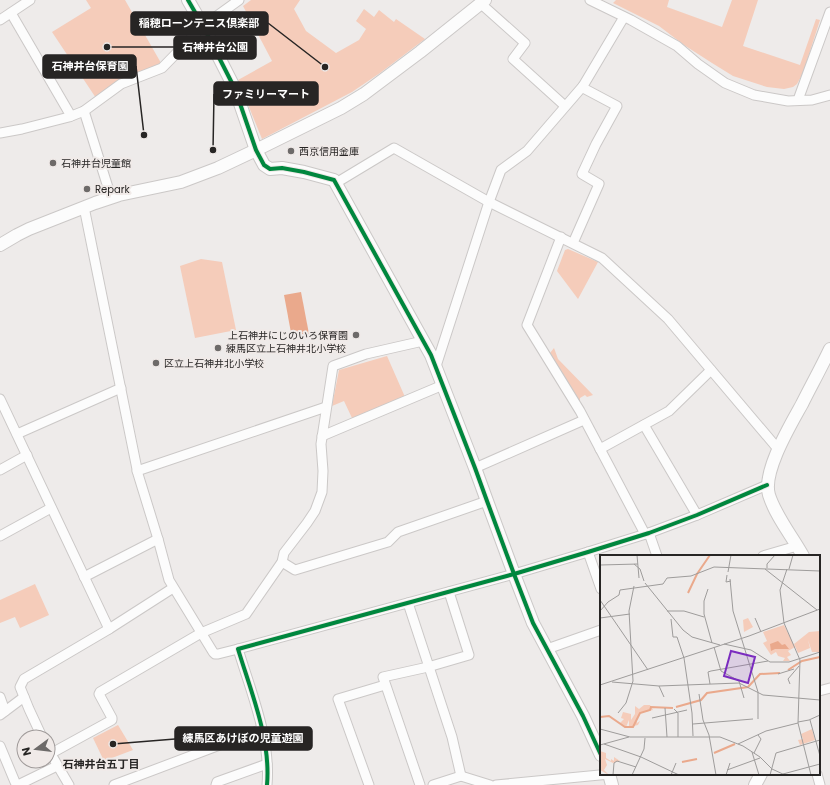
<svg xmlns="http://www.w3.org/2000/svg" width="830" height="785" viewBox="0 0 830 785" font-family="Poppins,'Noto Sans JP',sans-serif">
<rect width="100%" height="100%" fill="#eeebea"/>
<!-- green -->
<g fill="#f5ccba">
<polygon points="86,0 125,0 161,63 160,66 96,98 52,32 91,8"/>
<polygon points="251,0 300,0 294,9 306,31 336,53 359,40 366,29 356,21 364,9 374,17 379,10 394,22 396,19 425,39 380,73 352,92 262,139 238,80 272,61 243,6"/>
<polygon points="616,0 669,0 667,7 722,27 732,0 758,0 743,46 800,65 816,19 820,20 803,73 797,84 793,87 784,89 767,87 733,76 712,63 684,45 659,26 613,3"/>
<polygon points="568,249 598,262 578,299 557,271 565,250"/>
<polygon points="201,259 222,262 236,330 195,338 180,266"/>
<polygon points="554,348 558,359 593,395 587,397 585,395 580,398 580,400 579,401 550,353"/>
<polygon points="387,356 405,397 352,418 344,401 332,406 339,370"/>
<polygon points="35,584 49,615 20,628 15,617 0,623 0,600"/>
<polygon points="118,725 133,750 104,761 93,738"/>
</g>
<!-- water -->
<polygon fill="#eaa98c" points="301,292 309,334 292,338 284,295"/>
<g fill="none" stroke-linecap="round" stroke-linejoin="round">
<defs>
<g id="minor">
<polyline points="590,0 631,20 677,46 698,64 725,83 754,95 788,101 812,100 830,95"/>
<polyline points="480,3 525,43 513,59 565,106"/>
<polyline points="11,13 71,116"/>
<polyline points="0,20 30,0"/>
<polyline points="798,100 830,12"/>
<polyline points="84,111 111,197"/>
<polyline points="0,133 22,129 69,117 84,111 121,84 162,68 203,26 239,0"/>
<polyline points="336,183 394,148 489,202 602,258 668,319 778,449"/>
<polyline points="84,207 138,474 158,539 169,580 213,652 215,654 218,654 238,649"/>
<polyline points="561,237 527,325 580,411 645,534"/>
<polyline points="573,243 599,184 582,174 596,144 617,106 585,89 583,86 624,17"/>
<polyline points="436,366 489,202 501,170 527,151 583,86"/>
<polyline points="0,399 109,629"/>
<polyline points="644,425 697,515"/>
<polyline points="17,434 121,388"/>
<polyline points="322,436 443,385"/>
<polyline points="600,449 669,411 711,370"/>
<polyline points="475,468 584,420"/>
<polyline points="0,470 27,455"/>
<polyline points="137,471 326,407"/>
<polyline points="649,533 657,556"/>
<polyline points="0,536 51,508"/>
<polyline points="588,552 601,589"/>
<polyline points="763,556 797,546"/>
<polyline points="282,562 295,570 388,542 398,532 487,501"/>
<polyline points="84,577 158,539"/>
<polyline points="408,603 452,737 461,776"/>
<polyline points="547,649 601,630"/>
<polyline points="819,691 830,688"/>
<polyline points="0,697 5,711"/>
<polyline points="0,715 24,697"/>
<polyline points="42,737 29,709 20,687 24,679 109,629 173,588"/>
<polyline points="0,746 15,782 17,784 20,784 57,766"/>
<polyline points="48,749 69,785"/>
<polyline points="50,754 112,720 112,718 99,694 100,692 201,633 246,614 282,562 284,553 307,523 315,511 322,492 323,471 321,444 333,366 366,354 423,341"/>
<polyline points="817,774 820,785"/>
<polyline points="114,785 262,729"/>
<polyline points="216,785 217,782 267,764"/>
<path d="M267,785C271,739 251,692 238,649L514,574L588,552L649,533L697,515L767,485"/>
<polyline points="369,785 338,699 385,685"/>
<polyline points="420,785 383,677 428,667 469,655 449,592"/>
<polyline points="433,785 461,776 490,785"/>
<polyline points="496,785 610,774"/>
</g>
<g id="tertiary">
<polyline points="188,0 203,26 235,89 256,150 264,165 270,169 282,168 304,172 334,180 431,355 475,468 487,501 514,574 533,623 583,716 601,755"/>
<polyline points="0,245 17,235 29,229 95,203 119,195 181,182 218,168 256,150 341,108 364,94 420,52 485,0"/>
<path d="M803,556C792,536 776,517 769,495C762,472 791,424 802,404C811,386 821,368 830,349"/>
<polyline points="609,774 612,785"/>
<polyline points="755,785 761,774"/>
</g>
</defs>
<!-- minor casing -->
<use href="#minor" stroke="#cbc8c7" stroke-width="11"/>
<!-- tertiary casing -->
<use href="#tertiary" stroke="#cbc8c7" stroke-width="14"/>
<!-- minor -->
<use href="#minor" stroke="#fcfcfc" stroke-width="9"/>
<!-- tertiary -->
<use href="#tertiary" stroke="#fcfcfc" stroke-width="12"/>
<defs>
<g id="cycleway">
<polyline points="188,0 203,26 235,89 256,150 264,165 270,169 282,168 304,172 334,180 431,355 475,468 487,501 514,574 533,623 583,716 601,755"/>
<path d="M267,785C271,739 251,692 238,649L514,574L588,552L649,533L697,515L767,485"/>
</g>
</defs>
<!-- cycleway casing -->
<use href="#cycleway" stroke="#f0eae8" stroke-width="6"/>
<!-- cycleway -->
<use href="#cycleway" stroke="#00873e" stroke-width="4"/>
</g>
<!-- markers -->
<g fill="#6d6a69" stroke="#f0eae8" stroke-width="1.5">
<circle cx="291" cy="151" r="4"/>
<circle cx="53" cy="163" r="4"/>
<circle cx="87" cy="189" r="4"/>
<circle cx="356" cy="335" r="4"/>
<circle cx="218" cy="348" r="4"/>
<circle cx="156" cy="363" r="4"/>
</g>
<g text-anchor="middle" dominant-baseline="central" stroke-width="4" stroke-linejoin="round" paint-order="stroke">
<!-- poi labels -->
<g font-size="10" fill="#272524" stroke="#f0eae8" text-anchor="start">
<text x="299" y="151">西京信用金庫</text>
<text x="61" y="163">石神井台児童館</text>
<text x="95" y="189">Repark</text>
<text x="348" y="335" text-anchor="end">上石神井にじのいろ保育園</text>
<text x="226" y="348">練馬区立上石神井北小学校</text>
<text x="164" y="363">区立上石神井北小学校</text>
</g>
<!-- neighbourhood labels -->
<g font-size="11" font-weight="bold" fill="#272524" stroke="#f0eae8">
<text x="101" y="764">石神井台五丁目</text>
</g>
</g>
<!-- overview -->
<g transform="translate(600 555)">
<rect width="220" height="220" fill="#eeebea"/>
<path d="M148,63L153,72L144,77L143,65ZM184,70L195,92L188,96L191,100L187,102L190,106H183L185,103L178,101L176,97L171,100L163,88L167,86L163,77ZM220,76V97H212L208,85L210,93L198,98L194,89L209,77ZM44,150H50L53,155L40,158L36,165L37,168L40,166L38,170L29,172V165L26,172L20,168L24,164L21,163L23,157L31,159V165L35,159V151L39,154ZM212,174L215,185L200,190L198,185L203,184L201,179ZM0,196L6,198V203L11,206V204L14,206V202L20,206L13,208L5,204L7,210L4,215L9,220L0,215Z" fill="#f5ccba"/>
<path d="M178,86L182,90L185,89L189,94H175L171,96L170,89Z" fill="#eaa98c"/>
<path fill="none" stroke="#eaa98c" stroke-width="2" d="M88,38L97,19L110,0M188,115L202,106L220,102M50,152L73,153M76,152L101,145L107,138L148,132L160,119L180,118M0,162L9,161L25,172H33L40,158L50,155L51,152M114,198L135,189M82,207L97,204"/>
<path fill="none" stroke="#9e9c9b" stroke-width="1" d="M37,0L39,23M34,9L40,14L44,26M0,10L38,9M167,13V9L175,0M165,14L217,55M189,14L193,0M128,17L131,0M127,20L126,27L131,26M130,24L133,56L158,137V164M45,28L83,75L92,82L120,90M108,34L104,46V59L112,88M0,45L48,115M0,56L8,47L19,40L20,35L63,29L67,23L91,21L114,12L220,16M67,56H84L104,62M0,63L30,59M155,63L161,77M71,64L73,82H77L84,103L92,158L93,181M124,89L151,95L170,107H189L220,97M114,92L121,116L139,126L144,143M178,119L194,114M12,127L59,131L139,128L163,140L220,145M110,129L108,117L111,116L168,106M190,129L188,124L199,111M0,130L149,81L220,54M59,131L64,142M99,139L103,165L109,180M65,153L67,182M74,154L78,158V182M18,158L26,148L33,126L29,56L34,31M52,163L87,155M210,165L220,201M198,167L209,165L220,160M198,168L211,220M93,169L153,164M0,174L30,182H120L143,191L160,202L172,214L185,220M109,180L116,220M4,189L41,202L79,220M138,189L166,176L198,168L200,105L184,68L180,35L187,14M0,190L29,182M152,197L159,220M154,198L161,184L158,180M127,215L160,203M183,219L220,209M13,220L14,208L17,206L36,212M32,220L44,194L45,183M71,220L76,208M126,220L130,208M170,220L176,198L220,185"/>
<path fill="#7b2cbf" fill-opacity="0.15" stroke="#7b2cbf" stroke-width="2" d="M131,96L155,102L148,128L124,121Z"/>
<rect width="220" height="220" fill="none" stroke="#272524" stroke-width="2"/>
</g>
<!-- callouts -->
<path fill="none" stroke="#272524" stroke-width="1.5" d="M325 67L268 23M107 47L174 47M144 135L136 66M213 150L214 94M113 744L175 739"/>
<g fill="#272524" stroke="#f0eae8" stroke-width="1.5">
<circle cx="325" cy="67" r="4"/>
<circle cx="107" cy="47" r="4"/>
<circle cx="144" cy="135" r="4"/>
<circle cx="213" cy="150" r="4"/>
<circle cx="113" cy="744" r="4"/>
</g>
<g fill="#272524" stroke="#272524" stroke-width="1.5">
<rect x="131" y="12" width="137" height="23" rx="4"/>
<rect x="174" y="36" width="82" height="23" rx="4"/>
<rect x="43" y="55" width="93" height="23" rx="4"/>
<rect x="214" y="82" width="104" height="23" rx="4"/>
<rect x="175" y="727" width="137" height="23" rx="4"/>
</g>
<g font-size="11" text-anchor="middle" font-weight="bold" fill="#fff">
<text x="199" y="27">稲穂ローンテニス倶楽部</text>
<text x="215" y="51">石神井台公園</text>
<text x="90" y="70">石神井台保育園</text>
<text x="266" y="98">ファミリーマート</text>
<text x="243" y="742">練馬区あけぼの児童遊園</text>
</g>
<!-- north arrow -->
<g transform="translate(36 749) rotate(255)"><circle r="19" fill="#f0eae8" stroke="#a09b9a"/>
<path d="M0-3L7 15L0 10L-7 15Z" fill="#6d6a69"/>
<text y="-6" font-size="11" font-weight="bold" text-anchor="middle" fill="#272524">N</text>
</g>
</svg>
